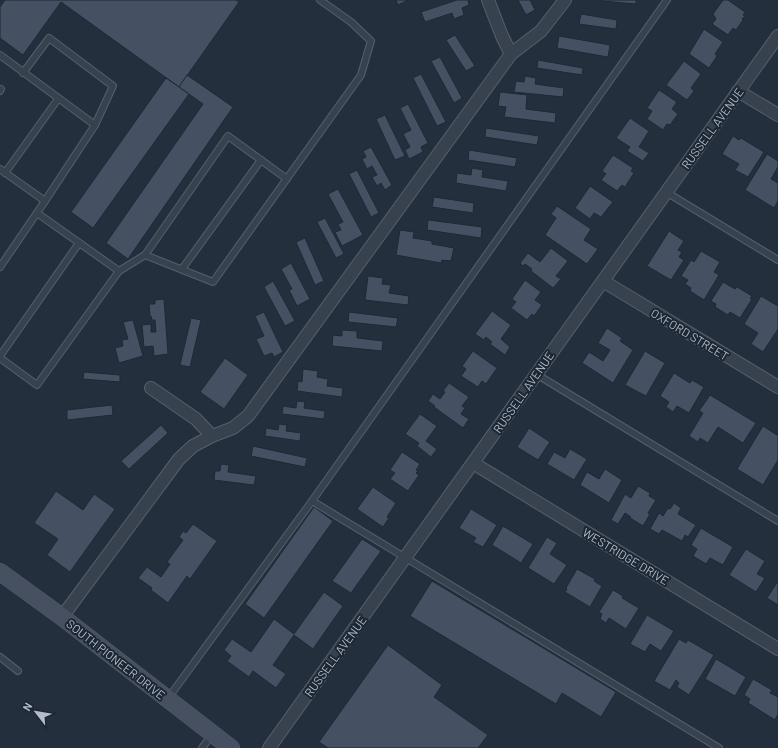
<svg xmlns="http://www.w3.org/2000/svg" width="778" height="748" viewBox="0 0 778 748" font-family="Barlow,sans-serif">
<rect width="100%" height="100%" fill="#242f3e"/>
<!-- building -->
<g fill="#455162" stroke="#1f2835">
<polygon points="5,0 236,0 239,2 179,87 61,2 23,55 0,38 0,7"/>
<polygon points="396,0 408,0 398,5"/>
<polygon points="457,0 468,0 469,5 462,8 464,15 454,19 452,13 425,22 421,12"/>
<polygon points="518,0 530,0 535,10 526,15"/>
<polygon points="602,0 636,0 636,4 602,1"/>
<polygon points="723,0 728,0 745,12 743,15 745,16 742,19 743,20 736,30 733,28 728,35 712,24 716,19 713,14"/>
<polygon points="581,14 617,20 616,29 579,24"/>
<polygon points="704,29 723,42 715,54 717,56 709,68 689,54"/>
<polygon points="455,35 475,66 466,71 446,40"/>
<polygon points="559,36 610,45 608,57 557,48"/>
<polygon points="440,57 462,98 454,103 431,61"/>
<polygon points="538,60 583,68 582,75 537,68"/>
<polygon points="684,61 701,74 691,88 694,91 687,100 666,85"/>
<polygon points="421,74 446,122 437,126 413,78"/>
<polygon points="187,75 233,107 128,259 106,243 203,104 179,87"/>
<polygon points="525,76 536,78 535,84 564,88 563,97 514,92 516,81 524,82"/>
<polygon points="166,78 189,94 93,228 71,212"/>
<polygon points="659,90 677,102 672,109 678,114 670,125 667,124 663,130 647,119 652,111 647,108"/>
<polygon points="500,92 527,95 526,109 556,113 555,123 504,117 506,107 498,106"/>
<polygon points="408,104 428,143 421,147 423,152 409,159 405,150 410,147 403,134 411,130 400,108"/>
<polygon points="385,115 405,156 395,160 376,119"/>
<polygon points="630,118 649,131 639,147 649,153 643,161 627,151 630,147 616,138"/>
<polygon points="486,128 539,136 537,145 485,137"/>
<polygon points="733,136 739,140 741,138 764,152 748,177 735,170 739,164 722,154"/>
<polygon points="371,147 392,185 385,190 381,183 377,186 372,177 377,175 372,166 367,169 362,159 366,157 363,151"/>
<polygon points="469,150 517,158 515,167 468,160"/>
<polygon points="767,154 778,161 778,167 771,179 778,183 778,201 774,208 745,190"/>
<polygon points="613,155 633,168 631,171 634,173 625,187 622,185 617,191 601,180 606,174 602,171"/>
<polygon points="472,168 483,170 482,177 508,181 506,191 456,183 457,173 471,175"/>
<polygon points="357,170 379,213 371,217 349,174"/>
<polygon points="590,186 613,202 601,217 594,213 590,219 575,208"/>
<polygon points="338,189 363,235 342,246 335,232 341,230 338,224 343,222 328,194"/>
<polygon points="434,197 474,203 473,213 432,207"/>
<polygon points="557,206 591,229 584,240 598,249 587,264 545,235 556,218 551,214"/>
<polygon points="325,218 344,254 336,258 317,222"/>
<polygon points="428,220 482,227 481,238 427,230"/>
<polygon points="400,230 414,232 413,238 432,241 432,244 454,248 451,261 442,260 441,263 396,255"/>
<polygon points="669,231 684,241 678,250 682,252 679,257 684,260 671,280 647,266"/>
<polygon points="305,238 324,281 315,285 296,242"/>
<polygon points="551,248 568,261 556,276 561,279 553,288 531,271 532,269 525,264 523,266 520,263 528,253 540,262"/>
<polygon points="701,251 720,262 714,272 719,275 704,300 690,291 691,288 685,284 688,280 681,276 691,260 694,262"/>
<polygon points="291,263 310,299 297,306 289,290 292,289 281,269"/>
<polygon points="368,276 383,278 382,284 391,285 389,293 409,296 408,305 365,300"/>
<polygon points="525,280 541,292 535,300 542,305 534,316 532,314 527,320 511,308 516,302 512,299"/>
<polygon points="273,281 295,321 285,326 264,287"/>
<polygon points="723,282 735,289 737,287 752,296 750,298 752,299 740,318 730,312 728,315 715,307 716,304 711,301"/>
<polygon points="761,296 778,306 778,329 763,352 751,344 758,333 744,324"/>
<polygon points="164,299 168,354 154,356 153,346 144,347 142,325 151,324 151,332 156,332 155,320 152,320 151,316 150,316 149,304 155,304 155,300"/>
<polygon points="492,311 511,325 501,339 510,347 505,355 490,344 492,342 486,337 484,340 475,334"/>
<polygon points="264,312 283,352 274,357 272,353 264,356 256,339 264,336 255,316"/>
<polygon points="349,312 398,318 396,327 348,322"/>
<polygon points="191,318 201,320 190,367 180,365"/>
<polygon points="133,320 143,356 119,363 115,348 123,346 122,340 128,339 123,322"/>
<polygon points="607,328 622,338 620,341 633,350 613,383 582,363 589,352 603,361 610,350 598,343"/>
<polygon points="342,330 357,331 357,338 383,341 382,351 332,346 333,335 342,336"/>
<polygon points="473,351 497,368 486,384 482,381 478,387 461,376 466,369 462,366"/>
<polygon points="645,351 665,363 646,396 625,385"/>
<polygon points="225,358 248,375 224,409 200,392"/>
<polygon points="303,369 318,371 317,377 328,379 327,386 343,388 342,397 297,391 298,381 302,382"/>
<polygon points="84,372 120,375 120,382 83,379"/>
<polygon points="674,373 690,383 692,380 704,387 689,413 677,406 673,412 666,407 669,402 660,396"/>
<polygon points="449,383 469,397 462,406 465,408 461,414 469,419 463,428 434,407 435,406 428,401 433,394 440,399 445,392 443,391"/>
<polygon points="710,395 756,423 743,443 718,427 708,443 700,438 698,442 689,436 703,413 699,411"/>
<polygon points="297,401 305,402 304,408 325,411 324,419 282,414 283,406 296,408"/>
<polygon points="112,405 113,415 67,420 67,410"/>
<polygon points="420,414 437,426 426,441 437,449 431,457 417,446 419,443 405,434"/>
<polygon points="279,424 287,425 286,431 301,433 300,441 265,436 266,428 278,430"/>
<polygon points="161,425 168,433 129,469 121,461"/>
<polygon points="763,426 777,435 778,434 778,460 763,485 737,469"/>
<polygon points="529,428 550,442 538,460 517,447"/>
<polygon points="253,446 307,458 305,467 251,456"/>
<polygon points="570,449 587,459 574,480 547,464 554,452 565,458"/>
<polygon points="402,452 420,464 416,470 418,471 416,473 419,475 408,491 390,479 395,473 390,470"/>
<polygon points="221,464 229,465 228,472 256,476 254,485 214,480 215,471 220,471"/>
<polygon points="605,469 622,480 609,503 580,485 587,472 599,479"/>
<polygon points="638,486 650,493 649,496 656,500 648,513 650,514 643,526 630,518 631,517 625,513 618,524 611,520 625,494 631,498"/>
<polygon points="373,487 396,503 387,517 389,518 383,527 357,509"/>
<polygon points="56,491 83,510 94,494 115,509 70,572 47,555 58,539 34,523"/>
<polygon points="674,503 681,508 678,514 696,525 688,537 685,535 682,541 662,530 659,534 650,529 659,513 663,516 668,508 670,509"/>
<polygon points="314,507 333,521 264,618 245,604"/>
<polygon points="471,509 497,525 483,547 473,542 476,538 459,528"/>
<polygon points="193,524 217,541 190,579 187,576 168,603 151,590 152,588 138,578 147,567 161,577 170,564 167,562 183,540 179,537 183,531 186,533"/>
<polygon points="503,526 533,544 521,563 492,545"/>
<polygon points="701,528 733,547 723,565 710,558 706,564 693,556 697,549 691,545"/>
<polygon points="547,537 557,543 550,554 567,565 554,584 528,568"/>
<polygon points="362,539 381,551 351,593 332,581"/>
<polygon points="746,549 765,561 757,574 765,578 756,592 729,575"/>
<polygon points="577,569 595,579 594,581 602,586 590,607 565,592 567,589 566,588"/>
<polygon points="432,581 616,692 601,717 562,693 556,704 410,616"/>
<polygon points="778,581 778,605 767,598"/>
<polygon points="613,590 623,596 622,598 639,608 626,629 609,618 606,623 600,619 602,614 599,612"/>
<polygon points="324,592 343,606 313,649 294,635 273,665 286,674 276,688 253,671 249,677 227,661 231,656 224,650 232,639 251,652 274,619 294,634"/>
<polygon points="647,615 674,631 661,651 650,644 645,652 630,644"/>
<polygon points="679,639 686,643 688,640 714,655 689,695 677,687 679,683 676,680 670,690 654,681"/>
<polygon points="388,645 442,685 434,697 488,735 478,748 328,748 319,742"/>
<polygon points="716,659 746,677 735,696 705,679"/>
<polygon points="753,679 772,690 770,693 778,697 778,714 775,720 748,703 750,699 744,695"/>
</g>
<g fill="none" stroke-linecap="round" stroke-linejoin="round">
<defs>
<g id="lane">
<polyline points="0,55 95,125 45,201 0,169"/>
<polyline points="23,73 49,38 113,86 95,125"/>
<polyline points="0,91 1,89"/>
<polyline points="5,173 58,99"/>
<polyline points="287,179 228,136 145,255 213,282 361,75 371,41 351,22 320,0"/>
<polyline points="666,192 778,260"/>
<polyline points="37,213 119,271"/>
<polyline points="0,267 45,201"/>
<polyline points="182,269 261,160"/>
<polyline points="0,356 79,243"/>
<polyline points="0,358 37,385 119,271 145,255"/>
<polyline points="536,374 778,521"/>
<polyline points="312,501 719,748"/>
<polyline points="0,657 18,671"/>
<polyline points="169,697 312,501 667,0"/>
<polyline points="202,748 212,735"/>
</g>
<g id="street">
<polyline points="488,0 502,36 511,54"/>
<polyline points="738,91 778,115"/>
<polyline points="603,281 778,387"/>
<polyline points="151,388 196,419 212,436"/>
<polyline points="473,463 778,649"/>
<polyline points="62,617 179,459 193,446 212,436 233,428 248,416 511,54 541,31 565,0"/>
<polyline points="269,748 778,36"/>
</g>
<polyline id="secondary" points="0,572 62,617 231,748"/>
</defs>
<!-- lane casing -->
<use href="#lane" stroke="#565f6c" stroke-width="8"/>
<!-- street casing -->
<use href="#street" stroke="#565f6c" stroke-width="14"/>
<!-- secondary casing -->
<use href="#secondary" stroke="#565f6c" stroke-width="18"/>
<!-- lane -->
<use href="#lane" stroke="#38414e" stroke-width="6"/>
<!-- street -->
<use href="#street" stroke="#38414e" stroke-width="12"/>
<!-- secondary -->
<use href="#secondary" stroke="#465061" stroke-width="17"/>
</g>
<g text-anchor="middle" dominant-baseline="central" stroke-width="4" stroke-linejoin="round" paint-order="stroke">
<!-- street labels -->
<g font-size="12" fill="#b4bcc9" stroke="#1d2633">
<text transform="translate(712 128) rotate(-54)">RUSSELL AVENUE</text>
<text transform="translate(690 334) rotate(31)">OXFORD STREET</text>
<text transform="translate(523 392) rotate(-55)">RUSSELL AVENUE</text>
<text transform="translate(626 556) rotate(31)">WESTRIDGE DRIVE</text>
<text transform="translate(335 656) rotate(-54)">RUSSELL AVENUE</text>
<text transform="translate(116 659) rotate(38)">SOUTH PIONEER DRIVE</text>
</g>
</g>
<!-- north arrow -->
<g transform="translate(36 712) rotate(301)" stroke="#1d2633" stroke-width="3" paint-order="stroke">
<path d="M0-3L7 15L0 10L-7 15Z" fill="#b4bcc9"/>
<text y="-6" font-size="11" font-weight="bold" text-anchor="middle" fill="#b4bcc9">N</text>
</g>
</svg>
